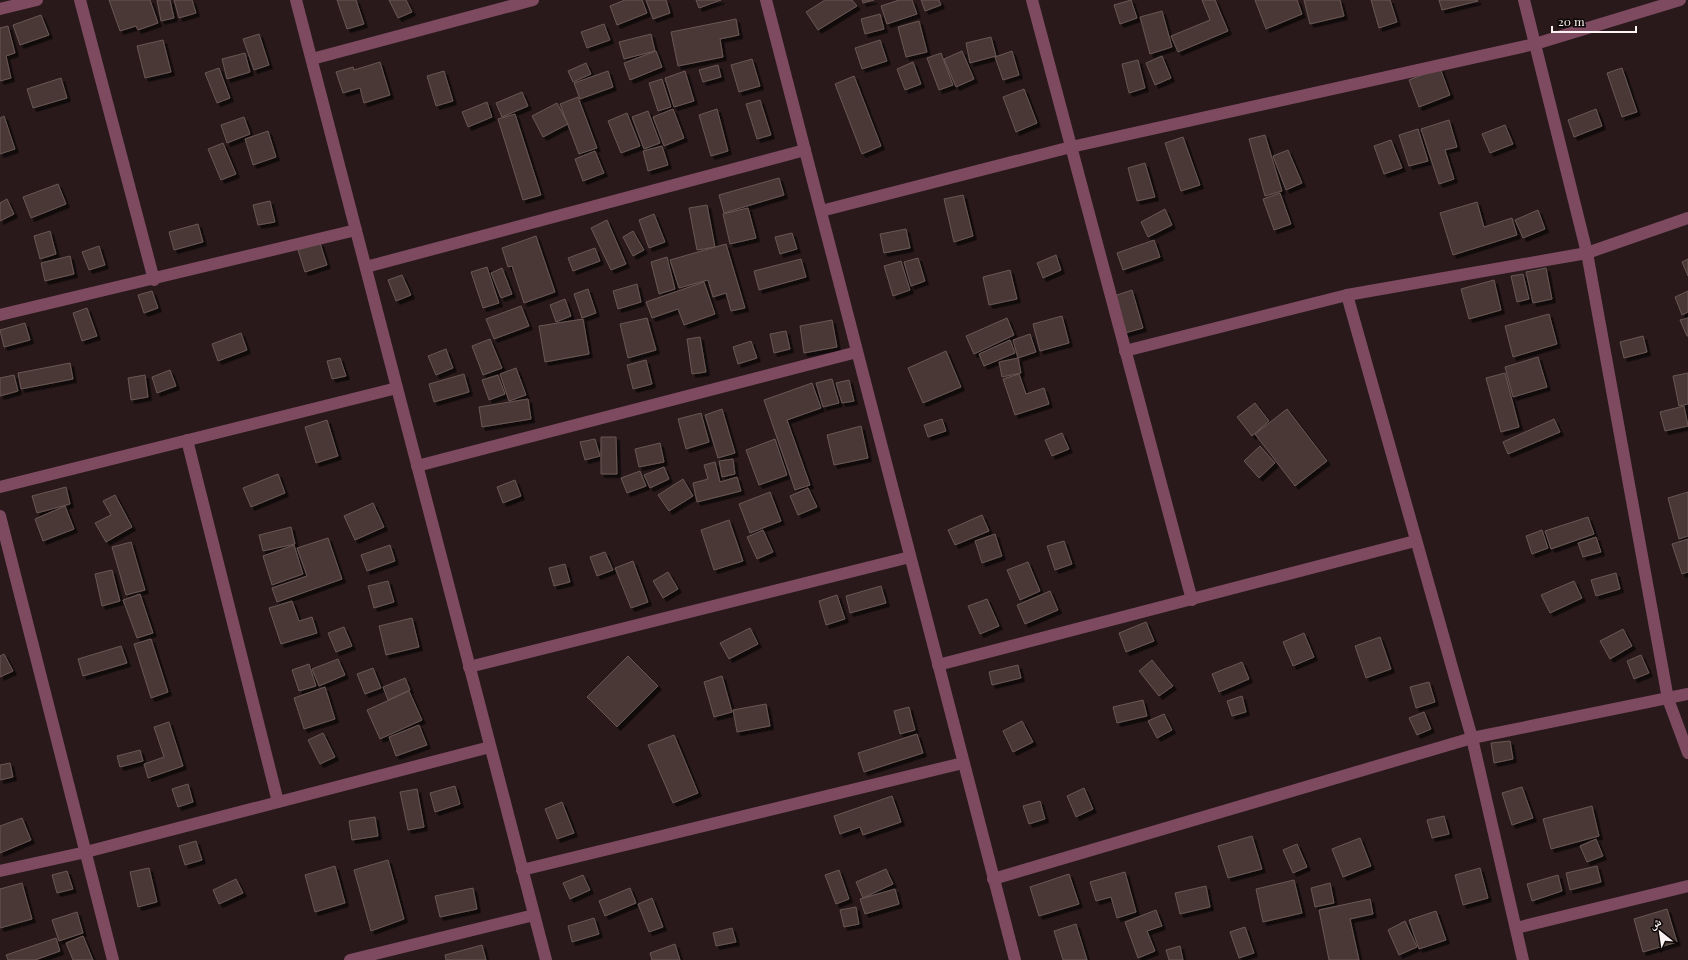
<svg xmlns="http://www.w3.org/2000/svg" width="1688" height="960" viewBox="0 0 1688 960" font-family="'Playfair Display','Noto Naskh Arabic',serif">
<defs>
<filter id="shadow"><feDropShadow dx="3.5" dy="3.5" stdDeviation="0" flood-color="#0009"/></filter>
</defs>
<rect width="100%" height="100%" fill="#29191b"/>
<!-- building -->
<g fill="#493936" stroke="#695753" filter="url(#shadow)">
<polygon points="109,0 150,0 158,23 138,30 136,26 120,31"/>
<polygon points="157,0 170,0 174,18 161,21"/>
<polygon points="174,0 192,0 196,13 179,18"/>
<polygon points="337,0 356,0 364,24 347,29"/>
<polygon points="389,0 406,0 412,12 398,18"/>
<polygon points="625,0 642,0 647,13 617,25 610,6"/>
<polygon points="646,0 666,0 670,13 653,19"/>
<polygon points="696,0 721,0 699,8"/>
<polygon points="825,0 852,0 857,6 818,30 806,12"/>
<polygon points="862,0 874,0 863,3"/>
<polygon points="899,0 912,0 917,14 887,24 881,6"/>
<polygon points="921,0 939,0 941,5 925,11"/>
<polygon points="1131,0 1137,18 1120,24 1114,5"/>
<polygon points="1202,0 1215,0 1228,31 1178,52 1171,36 1210,20"/>
<polygon points="1255,0 1297,0 1302,14 1266,29"/>
<polygon points="1304,0 1340,0 1344,16 1310,24"/>
<polygon points="1371,0 1390,0 1397,22 1379,28"/>
<polygon points="1439,0 1477,0 1478,1 1442,10"/>
<polygon points="1162,11 1172,47 1150,54 1140,17"/>
<polygon points="880,14 884,29 865,34 861,19"/>
<polygon points="41,15 49,35 20,45 13,25"/>
<polygon points="736,19 739,35 720,39 723,57 678,66 671,32"/>
<polygon points="919,21 927,52 906,57 898,27"/>
<polygon points="604,24 610,40 587,48 581,32"/>
<polygon points="8,26 15,53 6,56 11,78 0,81 0,28"/>
<polygon points="259,34 269,65 254,70 243,39"/>
<polygon points="651,34 655,51 624,59 619,42"/>
<polygon points="991,37 996,56 970,63 966,43"/>
<polygon points="163,40 171,72 145,78 137,46"/>
<polygon points="880,40 887,61 862,69 855,48"/>
<polygon points="656,51 662,67 630,80 624,63"/>
<polygon points="962,51 974,79 956,87 944,59"/>
<polygon points="1012,51 1019,75 1003,80 995,57"/>
<polygon points="245,53 250,72 227,79 222,59"/>
<polygon points="941,53 953,85 939,90 927,58"/>
<polygon points="1162,56 1171,78 1155,85 1146,63"/>
<polygon points="752,59 760,86 739,92 731,65"/>
<polygon points="1138,60 1145,88 1129,93 1122,64"/>
<polygon points="380,62 390,95 364,103 360,88 343,93 336,72 353,67 354,70"/>
<polygon points="913,62 921,84 905,90 897,69"/>
<polygon points="586,63 591,74 573,82 568,71"/>
<polygon points="718,65 721,77 703,82 699,70"/>
<polygon points="219,68 230,98 217,103 205,73"/>
<polygon points="1440,68 1450,95 1419,107 1409,80"/>
<polygon points="1622,68 1637,112 1622,117 1607,73"/>
<polygon points="444,71 453,101 436,106 427,76"/>
<polygon points="608,71 613,87 580,99 574,83"/>
<polygon points="685,71 694,101 674,107 665,78"/>
<polygon points="854,76 881,146 862,154 835,84"/>
<polygon points="61,78 67,98 33,108 27,89"/>
<polygon points="662,79 671,107 658,111 649,83"/>
<polygon points="1024,89 1037,123 1016,132 1003,97"/>
<polygon points="522,92 528,106 502,117 496,103"/>
<polygon points="578,97 597,148 579,154 560,104"/>
<polygon points="760,100 771,135 757,139 746,104"/>
<polygon points="487,102 492,117 468,127 462,112"/>
<polygon points="557,103 568,124 543,137 532,116"/>
<polygon points="673,109 684,138 664,146 653,117"/>
<polygon points="717,109 728,151 711,156 699,115"/>
<polygon points="1596,109 1602,126 1574,137 1568,120"/>
<polygon points="648,111 660,143 644,149 632,117"/>
<polygon points="627,113 640,146 621,153 608,121"/>
<polygon points="515,114 541,195 523,200 498,119"/>
<polygon points="4,116 15,149 0,154 0,118"/>
<polygon points="244,117 250,134 227,143 221,125"/>
<polygon points="1449,120 1457,147 1445,150 1454,179 1439,184 1421,129"/>
<polygon points="1505,125 1513,144 1490,153 1482,134"/>
<polygon points="1418,129 1428,161 1409,166 1399,135"/>
<polygon points="268,131 276,157 253,165 245,139"/>
<polygon points="1265,135 1282,191 1265,196 1249,139"/>
<polygon points="1183,137 1200,185 1181,191 1165,143"/>
<polygon points="1391,140 1402,168 1384,174 1374,146"/>
<polygon points="223,143 236,174 221,180 208,149"/>
<polygon points="662,146 668,165 648,171 643,151"/>
<polygon points="1288,150 1302,183 1286,190 1273,156"/>
<polygon points="595,151 604,173 583,181 575,159"/>
<polygon points="1145,163 1155,197 1137,201 1128,168"/>
<polygon points="779,178 784,195 724,213 719,195"/>
<polygon points="58,184 66,204 31,218 23,197"/>
<polygon points="1280,193 1291,224 1274,230 1263,199"/>
<polygon points="963,195 973,236 954,242 944,199"/>
<polygon points="7,199 14,214 0,221 0,203"/>
<polygon points="270,201 275,222 258,225 253,205"/>
<polygon points="1477,202 1484,227 1512,218 1517,235 1453,255 1440,213"/>
<polygon points="707,205 715,247 697,250 689,208"/>
<polygon points="748,208 756,238 730,244 723,214"/>
<polygon points="1165,209 1172,225 1148,237 1141,222"/>
<polygon points="1538,210 1545,229 1523,238 1515,220"/>
<polygon points="654,214 665,242 649,248 639,220"/>
<polygon points="607,220 626,264 611,270 591,228"/>
<polygon points="198,224 203,242 174,250 169,232"/>
<polygon points="906,229 910,248 884,253 880,234"/>
<polygon points="50,231 56,254 40,259 34,236"/>
<polygon points="633,231 644,250 633,256 623,237"/>
<polygon points="792,233 797,249 780,254 775,237"/>
<polygon points="536,236 555,292 524,303 512,266 508,267 502,248"/>
<polygon points="1154,240 1160,257 1123,270 1117,253"/>
<polygon points="320,243 327,265 305,272 298,250"/>
<polygon points="726,244 745,308 731,311 726,293 713,297 708,280 679,288 670,260"/>
<polygon points="99,246 105,265 89,270 82,252"/>
<polygon points="595,248 600,261 573,271 568,258"/>
<polygon points="1056,255 1061,270 1043,278 1037,263"/>
<polygon points="70,256 74,274 45,281 41,263"/>
<polygon points="667,257 675,289 659,294 651,262"/>
<polygon points="918,258 925,281 911,286 904,262"/>
<polygon points="801,259 806,277 759,290 754,271"/>
<polygon points="1688,259 1688,276 1682,262"/>
<polygon points="901,261 910,290 893,296 884,266"/>
<polygon points="487,267 499,303 483,308 471,272"/>
<polygon points="502,268 512,294 501,298 491,273"/>
<polygon points="1546,268 1552,299 1533,303 1526,272"/>
<polygon points="1010,270 1017,299 989,305 983,277"/>
<polygon points="1523,274 1529,299 1517,302 1511,276"/>
<polygon points="402,275 411,295 396,301 388,280"/>
<polygon points="1494,280 1501,310 1469,319 1461,289"/>
<polygon points="704,282 715,314 684,325 678,309 652,318 646,302"/>
<polygon points="637,284 641,302 618,309 613,291"/>
<polygon points="588,289 596,313 582,318 574,294"/>
<polygon points="1132,290 1143,328 1125,333 1114,296"/>
<polygon points="152,291 158,308 144,313 138,295"/>
<polygon points="1688,291 1688,312 1682,315 1675,297"/>
<polygon points="565,299 571,316 556,322 550,305"/>
<polygon points="521,306 529,326 494,339 486,319"/>
<polygon points="87,308 97,336 82,341 73,313"/>
<polygon points="1549,314 1557,344 1513,357 1505,326"/>
<polygon points="1062,316 1069,343 1040,351 1033,324"/>
<polygon points="647,318 656,350 628,358 620,324"/>
<polygon points="1007,318 1014,335 974,354 966,336"/>
<polygon points="1688,318 1688,336 1687,336 1680,320"/>
<polygon points="583,319 589,354 545,362 539,326"/>
<polygon points="832,320 837,347 804,353 800,326"/>
<polygon points="25,323 30,340 4,347 0,330"/>
<polygon points="786,331 790,349 774,353 770,334"/>
<polygon points="241,333 247,350 218,361 212,344"/>
<polygon points="1030,334 1036,352 1018,358 1013,340"/>
<polygon points="1643,336 1647,352 1624,358 1620,342"/>
<polygon points="700,337 706,372 692,374 687,339"/>
<polygon points="490,339 502,368 483,375 472,346"/>
<polygon points="1010,340 1015,353 984,366 979,354"/>
<polygon points="751,341 757,358 738,364 733,347"/>
<polygon points="446,349 453,368 436,375 428,356"/>
<polygon points="946,351 961,387 923,403 908,368"/>
<polygon points="1538,357 1547,387 1513,397 1505,367"/>
<polygon points="340,358 346,376 332,379 327,361"/>
<polygon points="1018,358 1021,373 1002,377 999,362"/>
<polygon points="646,360 652,384 633,389 627,365"/>
<polygon points="70,363 73,379 21,389 18,373"/>
<polygon points="516,368 526,395 509,401 500,374"/>
<polygon points="170,370 176,386 157,393 152,377"/>
<polygon points="1505,373 1519,427 1501,432 1486,378"/>
<polygon points="1688,373 1688,404 1679,406 1673,376"/>
<polygon points="464,374 469,392 434,402 429,384"/>
<polygon points="1019,374 1026,394 1044,388 1049,404 1015,415 1003,379"/>
<polygon points="14,375 18,391 0,396 0,378"/>
<polygon points="145,375 148,397 131,400 128,378"/>
<polygon points="498,375 505,394 489,400 482,380"/>
<polygon points="832,379 839,403 823,407 816,383"/>
<polygon points="849,380 854,401 842,403 836,383"/>
<polygon points="812,383 821,408 787,420 810,485 795,490 764,400"/>
<polygon points="528,399 531,419 482,427 479,407"/>
<polygon points="1255,403 1269,421 1252,436 1237,417"/>
<polygon points="1684,406 1688,426 1665,431 1660,412"/>
<polygon points="722,409 735,453 718,458 705,415"/>
<polygon points="1287,409 1327,461 1295,486 1255,434"/>
<polygon points="701,413 709,442 686,449 678,419"/>
<polygon points="942,419 946,431 928,437 924,425"/>
<polygon points="1554,419 1560,432 1508,454 1503,442"/>
<polygon points="327,420 338,456 316,463 305,427"/>
<polygon points="861,426 868,458 834,465 827,435"/>
<polygon points="1062,433 1069,449 1052,456 1045,440"/>
<polygon points="601,437 616,437 617,474 601,474"/>
<polygon points="595,439 600,456 585,460 580,442"/>
<polygon points="775,439 787,475 759,485 746,450"/>
<polygon points="660,443 664,462 639,467 635,449"/>
<polygon points="1260,446 1275,463 1259,478 1244,461"/>
<polygon points="733,459 735,474 722,477 719,461"/>
<polygon points="715,462 720,482 737,477 741,491 697,502 693,483 708,479 704,465"/>
<polygon points="664,467 669,479 650,488 644,475"/>
<polygon points="640,471 646,486 627,493 621,478"/>
<polygon points="278,474 285,493 251,507 243,488"/>
<polygon points="683,479 693,496 669,511 658,495"/>
<polygon points="515,480 521,496 503,503 497,487"/>
<polygon points="66,487 70,504 37,513 32,496"/>
<polygon points="808,488 817,507 798,515 790,496"/>
<polygon points="770,492 781,521 750,533 739,504"/>
<polygon points="1688,492 1688,536 1679,539 1668,498"/>
<polygon points="115,495 132,527 106,542 95,523 111,515 103,501"/>
<polygon points="373,503 384,527 355,540 344,516"/>
<polygon points="65,506 74,529 43,541 35,519"/>
<polygon points="982,515 989,531 955,545 948,530"/>
<polygon points="1588,517 1594,534 1551,549 1545,531"/>
<polygon points="729,520 743,561 714,570 701,530"/>
<polygon points="291,527 295,544 263,551 259,535"/>
<polygon points="763,530 773,552 757,559 747,537"/>
<polygon points="1542,530 1548,548 1532,554 1526,536"/>
<polygon points="995,534 1002,556 982,563 975,541"/>
<polygon points="1596,537 1601,552 1583,557 1578,543"/>
<polygon points="328,538 342,579 277,602 272,588 307,576 297,548"/>
<polygon points="1688,539 1688,572 1682,574 1672,544"/>
<polygon points="1064,541 1072,564 1055,570 1047,546"/>
<polygon points="131,542 145,590 126,595 112,547"/>
<polygon points="294,545 303,574 272,585 263,556"/>
<polygon points="390,545 395,561 367,571 361,555"/>
<polygon points="605,552 613,570 597,576 590,557"/>
<polygon points="633,561 648,602 631,608 615,568"/>
<polygon points="1028,562 1040,591 1020,600 1007,570"/>
<polygon points="565,564 570,582 554,586 549,568"/>
<polygon points="112,570 120,601 102,606 95,574"/>
<polygon points="668,572 678,589 663,598 653,581"/>
<polygon points="1616,573 1620,589 1596,596 1591,580"/>
<polygon points="388,581 394,602 374,608 368,586"/>
<polygon points="1574,581 1582,598 1550,613 1541,595"/>
<polygon points="881,586 886,603 850,613 846,596"/>
<polygon points="1050,591 1058,610 1025,624 1017,605"/>
<polygon points="140,594 153,633 137,638 123,600"/>
<polygon points="837,595 845,619 826,625 819,601"/>
<polygon points="987,599 999,626 980,634 968,606"/>
<polygon points="292,601 299,621 312,617 317,633 281,644 269,608"/>
<polygon points="412,618 419,647 386,655 379,626"/>
<polygon points="1146,622 1154,641 1126,652 1119,633"/>
<polygon points="344,627 352,646 336,652 328,633"/>
<polygon points="750,628 758,644 729,659 720,643"/>
<polygon points="1623,629 1632,646 1610,659 1600,641"/>
<polygon points="1304,633 1314,657 1293,666 1283,642"/>
<polygon points="1380,637 1391,669 1366,678 1355,646"/>
<polygon points="151,639 168,692 151,698 134,644"/>
<polygon points="121,646 127,663 83,676 78,659"/>
<polygon points="4,654 13,671 0,677 0,656"/>
<polygon points="1641,655 1649,673 1634,679 1627,661"/>
<polygon points="628,656 658,686 617,727 587,697"/>
<polygon points="338,659 345,675 319,686 312,669"/>
<polygon points="1152,660 1173,686 1159,696 1139,671"/>
<polygon points="1242,662 1249,679 1219,692 1212,674"/>
<polygon points="309,664 316,686 299,691 292,670"/>
<polygon points="1018,665 1021,678 992,685 989,672"/>
<polygon points="373,668 381,688 365,694 357,674"/>
<polygon points="722,676 732,712 714,717 704,682"/>
<polygon points="405,678 410,690 388,700 383,687"/>
<polygon points="1429,682 1435,702 1416,708 1410,687"/>
<polygon points="325,687 335,719 304,729 294,698"/>
<polygon points="409,691 422,720 380,739 367,710"/>
<polygon points="1242,696 1246,712 1232,716 1227,701"/>
<polygon points="1143,700 1147,716 1117,723 1113,707"/>
<polygon points="766,704 770,726 737,732 733,710"/>
<polygon points="909,707 915,730 900,734 894,711"/>
<polygon points="1424,712 1431,729 1417,735 1409,718"/>
<polygon points="1164,714 1172,730 1157,738 1148,721"/>
<polygon points="1022,721 1033,742 1013,752 1003,731"/>
<polygon points="169,722 183,766 148,778 144,764 164,757 154,727"/>
<polygon points="419,725 427,745 396,756 389,737"/>
<polygon points="323,733 335,757 320,764 308,740"/>
<polygon points="917,734 923,753 864,772 858,753"/>
<polygon points="674,735 698,793 673,803 648,745"/>
<polygon points="1510,741 1513,759 1494,763 1491,743"/>
<polygon points="140,750 143,761 120,767 117,756"/>
<polygon points="10,763 13,777 0,780 0,765"/>
<polygon points="188,784 193,802 178,807 172,789"/>
<polygon points="455,786 460,804 435,812 430,793"/>
<polygon points="1522,787 1533,818 1512,825 1502,793"/>
<polygon points="1084,788 1093,809 1076,817 1067,796"/>
<polygon points="417,789 424,827 408,830 400,792"/>
<polygon points="892,796 901,822 863,835 860,827 840,834 834,816"/>
<polygon points="1040,801 1045,819 1029,824 1023,806"/>
<polygon points="562,802 574,833 557,839 545,809"/>
<polygon points="1592,806 1599,836 1551,849 1543,819"/>
<polygon points="1444,816 1449,834 1432,838 1427,820"/>
<polygon points="375,817 378,836 352,840 349,821"/>
<polygon points="22,818 31,840 0,853 0,826"/>
<polygon points="1252,836 1262,869 1228,878 1218,846"/>
<polygon points="1360,838 1371,866 1343,877 1332,849"/>
<polygon points="1596,839 1603,856 1587,862 1580,846"/>
<polygon points="196,841 202,860 185,865 179,846"/>
<polygon points="1297,844 1307,867 1293,873 1283,850"/>
<polygon points="388,860 404,919 371,931 354,870"/>
<polygon points="335,866 345,903 315,912 305,875"/>
<polygon points="1597,866 1601,882 1570,890 1566,873"/>
<polygon points="149,868 157,902 138,907 130,872"/>
<polygon points="1480,868 1488,898 1463,905 1455,875"/>
<polygon points="886,869 893,884 863,898 856,882"/>
<polygon points="839,870 849,899 836,904 825,875"/>
<polygon points="67,871 73,889 57,893 52,875"/>
<polygon points="1125,872 1136,912 1117,918 1111,897 1096,901 1090,882"/>
<polygon points="1069,874 1079,904 1039,916 1030,887"/>
<polygon points="583,875 590,890 570,899 563,883"/>
<polygon points="1558,875 1562,891 1532,901 1527,884"/>
<polygon points="236,879 243,893 219,904 213,890"/>
<polygon points="1294,880 1302,913 1263,922 1256,889"/>
<polygon points="22,883 32,919 0,928 0,889"/>
<polygon points="1330,883 1334,903 1315,907 1311,888"/>
<polygon points="1206,886 1210,907 1180,914 1175,893"/>
<polygon points="473,888 477,909 440,917 435,896"/>
<polygon points="630,888 636,903 605,916 599,901"/>
<polygon points="895,889 899,904 865,914 860,899"/>
<polygon points="652,898 663,927 649,932 638,904"/>
<polygon points="1370,899 1373,914 1350,919 1359,960 1329,960 1319,910"/>
<polygon points="856,907 859,924 844,927 840,910"/>
<polygon points="1667,909 1677,942 1643,952 1634,919"/>
<polygon points="1156,910 1162,926 1147,931 1155,951 1138,958 1125,922"/>
<polygon points="1436,911 1446,940 1419,949 1409,920"/>
<polygon points="77,912 83,933 59,941 52,920"/>
<polygon points="594,918 599,934 572,942 568,926"/>
<polygon points="1405,921 1417,947 1399,955 1388,930"/>
<polygon points="1076,924 1087,960 1063,960 1054,931"/>
<polygon points="1245,927 1254,953 1239,958 1230,932"/>
<polygon points="732,928 736,942 716,946 713,933"/>
<polygon points="83,936 93,960 73,960 66,943"/>
<polygon points="56,938 60,951 35,960 8,960 6,955"/>
<polygon points="675,944 680,960 652,960 650,953"/>
<polygon points="482,945 486,960 446,960 445,955"/>
<polygon points="1180,946 1183,960 1169,960 1166,950"/>
</g>
<g fill="none" stroke-linecap="round" stroke-linejoin="round">
<!-- minor -->
<g stroke="#7d4a60" stroke-width="12">
<polyline points="80,0 154,280"/>
<polyline points="296,0 546,960"/>
<polyline points="766,0 1015,960"/>
<polyline points="1032,0 1192,600"/>
<polyline points="1524,0 1587,253 1668,699 1688,753"/>
<polyline points="0,9 37,0"/>
<polyline points="312,59 533,0"/>
<polyline points="821,211 1071,147 1535,44 1680,0"/>
<polyline points="366,267 805,150"/>
<polyline points="1347,295 1472,738 1523,960"/>
<polyline points="0,315 356,230"/>
<polyline points="1125,351 1347,295 1587,253 1688,218"/>
<polyline points="187,440 278,802"/>
<polyline points="417,466 857,352"/>
<polyline points="0,487 397,388"/>
<polyline points="0,516 113,960"/>
<polyline points="938,665 1415,541"/>
<polyline points="469,667 910,557"/>
<polyline points="522,870 963,763"/>
<polyline points="0,871 86,852 490,747"/>
<polyline points="993,879 1472,738 1688,694"/>
<polyline points="1516,928 1688,886"/>
<polyline points="350,960 534,915"/>
</g>
</g>
<!-- north arrow -->
<g transform="translate(1660 932) rotate(330)" stroke="#0d0707" stroke-width="3" paint-order="stroke">
<path d="M0-3L7 15L0 10L-7 15Z" fill="#fdf2f3"/>
<text y="-6" font-size="11" font-weight="bold" text-anchor="middle" fill="#fdf2f3">ش</text>
</g>
<!-- scale -->
<path d="M1552 26v6h84v-6" fill="none" stroke="#fdf2f3" stroke-width="2"/>
<text x="1558" y="26" font-size="12" fill="#fdf2f3" stroke="#0d0707" stroke-width="3" paint-order="stroke">20 m</text>
</svg>
